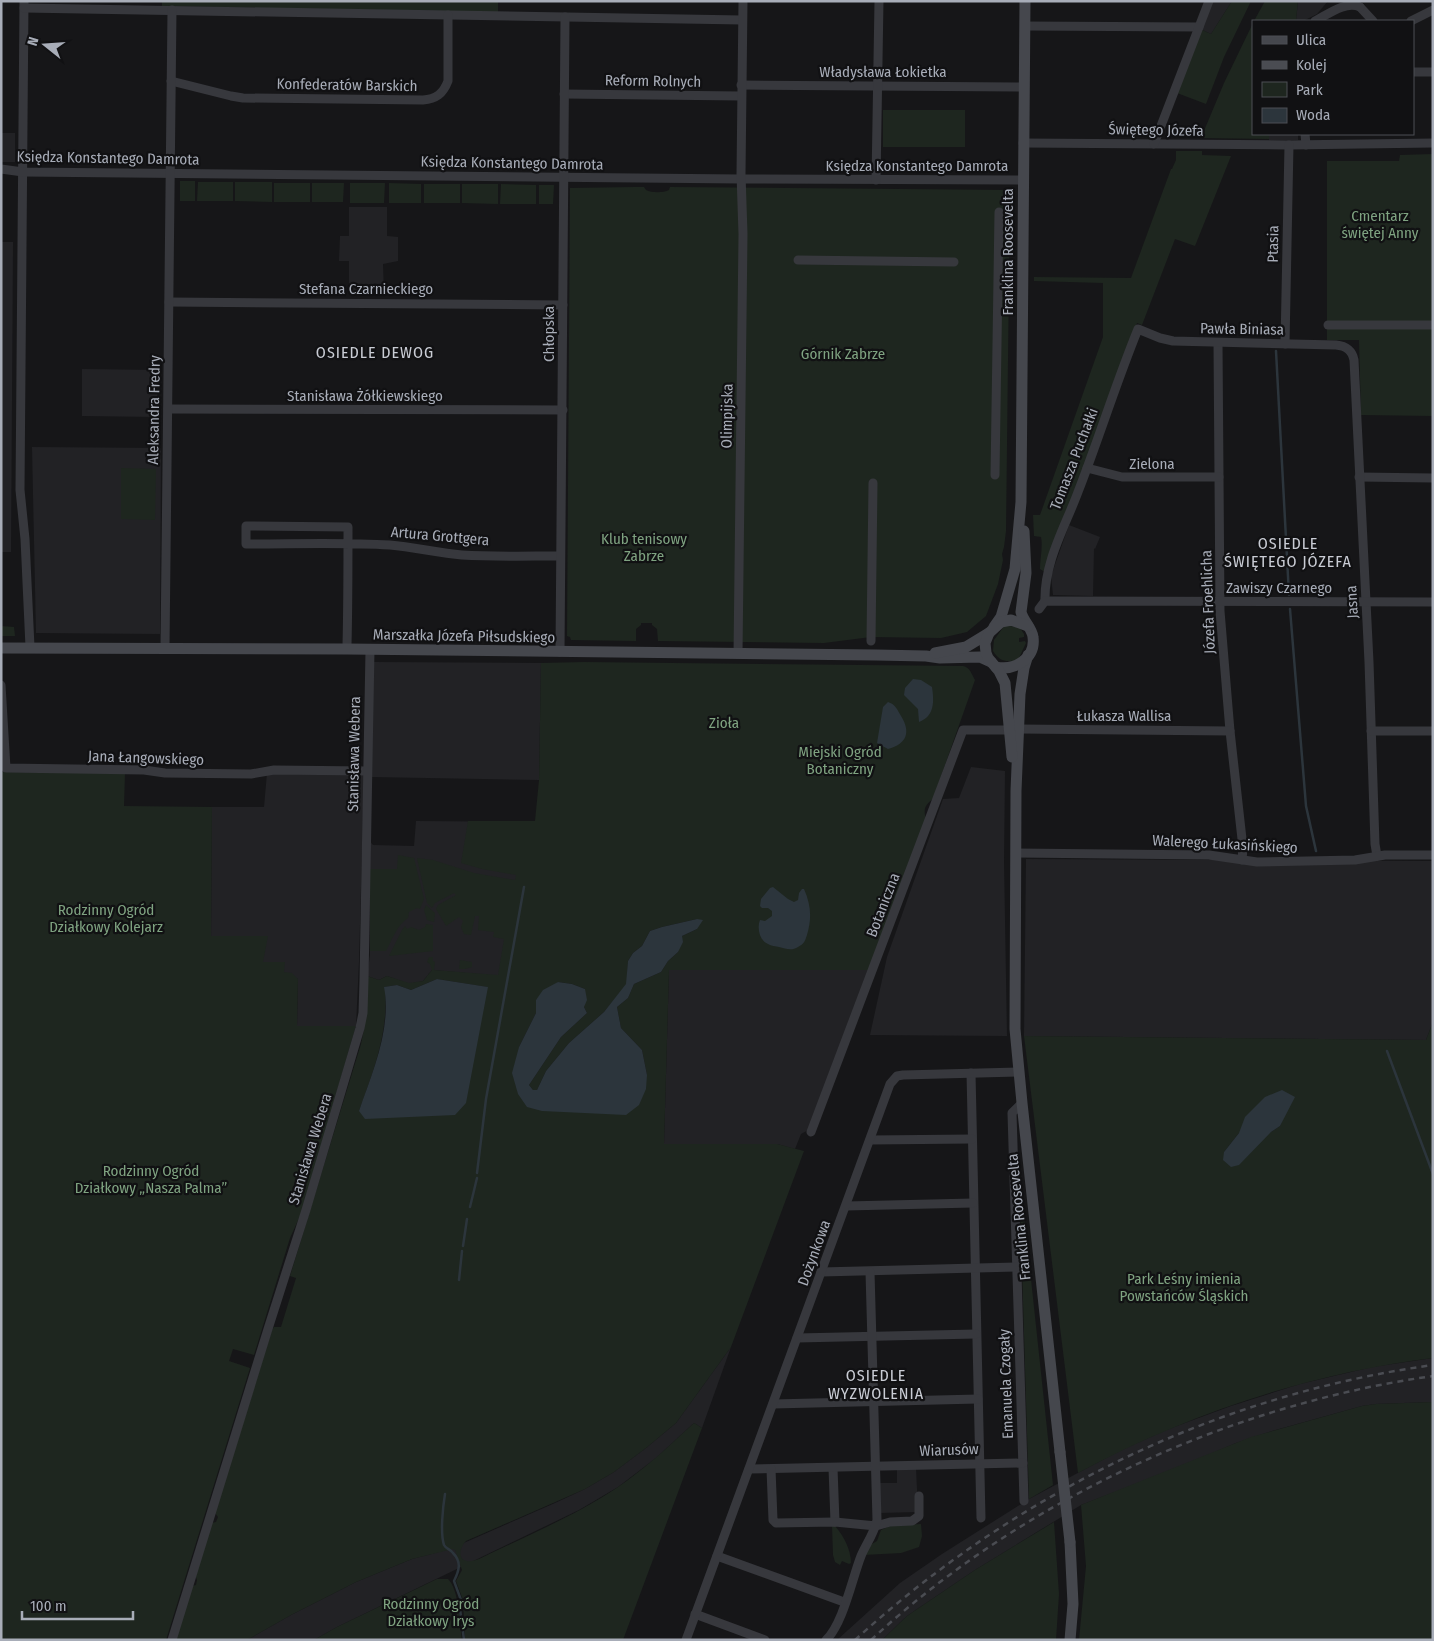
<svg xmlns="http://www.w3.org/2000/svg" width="1434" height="1641" viewBox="0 0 1434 1641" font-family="'Fira Sans Condensed',sans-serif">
<rect width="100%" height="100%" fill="#161618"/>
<!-- built -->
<g fill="#222225">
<polygon points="1210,1 1232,1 1211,34 1200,29"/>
<polygon points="1298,1 1328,1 1317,14 1303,21 1296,20"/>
<rect x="1" y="133" width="14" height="29"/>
<rect x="1269" y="134" width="29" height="6"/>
<polygon points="349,207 387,207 387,236 398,237 398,261 383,264 384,294 349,293 349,261 339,261 340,236 349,236"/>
<polygon points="1,242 13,242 11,552 1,552"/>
<polygon points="82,369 158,370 157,417 82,416"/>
<polygon points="32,447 161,448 160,634 36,633"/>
<polygon points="1069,525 1100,537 1095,549 1094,548 1093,596 1053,595 1051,576"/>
<polygon points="373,662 541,663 539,780 371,777"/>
<polygon points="971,767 1005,771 1004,862 1007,1036 870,1035 887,957 943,799 959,798"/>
<polygon points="267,773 364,773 359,962 356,1026 297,1026 298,979 283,972 284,962 263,962 211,937 212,807 264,807"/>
<polygon points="416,821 535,822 500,976 432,970 423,981 409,984 387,976 379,980 367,976 370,955 369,840 373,845 414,846"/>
<polygon points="1026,859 1433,861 1433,1022 1426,1040 1024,1036"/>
<polygon points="669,970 871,970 810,1129 801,1134 795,1149 777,1144 664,1144"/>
<polygon points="731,1347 702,1428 694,1423 656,1458 618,1487 579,1510 337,1627 314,1640 247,1640 291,1615 356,1582 412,1559 450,1549 555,1503 585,1489 614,1472 646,1448 676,1423"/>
<polygon points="1433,1358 1433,1402 1376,1404 1362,1406 1272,1431 1236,1443 1180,1467 1081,1505 975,1570 907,1616 882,1640 837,1640 900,1583 942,1554 1029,1499 1119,1451 1166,1430 1231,1406 1300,1384 1372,1367"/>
<polygon points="916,1467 918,1512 879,1513 878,1483 897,1483 897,1468"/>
</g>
<!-- green -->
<g fill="#1e261f" fill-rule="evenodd">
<polygon points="162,1 498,1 498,12 162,6"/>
<polygon points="1232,1 1251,1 1224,57 1206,104 1177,93 1200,29 1211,34"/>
<polygon points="1265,1 1298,1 1296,20 1254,21"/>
<polygon points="1253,23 1253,134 1275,134 1269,134 1269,139 1201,138 1224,83"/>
<rect x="883" y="110" width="82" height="37"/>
<path d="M1176,151H1202V155L1231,156L1195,246L1175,239L1142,325L1137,323L1124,358L1045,572L1040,569C1040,559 1043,546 1041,537L1034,536L1033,515H1040L1103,337V283L1034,281V277L1131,278L1171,169H1172L1176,160Z"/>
<polygon points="1433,154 1433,416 1361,415 1359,340 1327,340 1327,161 1399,161 1400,155"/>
<rect x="180" y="181" width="15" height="20"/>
<polygon points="198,182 233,182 233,201 197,201"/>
<polygon points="235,182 272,182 272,202 235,201"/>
<rect x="274" y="183" width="36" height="19"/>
<polygon points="312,183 344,183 343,202 312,202"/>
<polygon points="350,183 385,183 384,203 350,203"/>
<polygon points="389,183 421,184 421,203 389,203"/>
<rect x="424" y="184" width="36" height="19"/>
<polygon points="462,184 498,184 498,204 462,203"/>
<polygon points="501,184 536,185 536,204 500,204"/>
<polygon points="539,185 554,185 553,204 539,204"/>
<path d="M635,187H644L646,190C652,193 663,193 669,190L670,187L1010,190L1006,531L1004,547L1002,554L1003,560L998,584L986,616L967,632L941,638L871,637L824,643L658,641L657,629L652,625V623H641V625L636,629V641L571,640L570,637L567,636L570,188Z"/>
<polygon points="121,468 156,469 155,520 121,519"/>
<path d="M1005,625L1020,628L1024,634V637L1019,638V642L1025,641L1026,643L1018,660C1006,662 1000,662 993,651L994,640Z"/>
<polygon points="1,626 14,627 15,636 1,636"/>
<path d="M584,662L963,666C970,667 972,675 975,680L933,799C925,805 923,809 926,819L871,970H669L664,1144H777L804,1151L731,1347L676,1423L646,1448L614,1472L585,1489L466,1541C461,1546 456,1559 467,1561C471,1562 475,1560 479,1559C526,1536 575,1516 618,1487C646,1468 670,1445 694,1423L702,1428L623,1640H465L463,1600L456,1581L462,1570L455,1550L453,1549L412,1559L356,1582L291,1615L247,1640H175L192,1586L196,1585L197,1580L195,1575L211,1523L216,1522L218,1517L215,1513L272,1330L274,1327H281L296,1278L290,1276L361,1044L364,1029L367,976L379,980L387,976L409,983L423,981L432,970L430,964L427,962L429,957H433V961L435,962L434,970L498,975L504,939L493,937L494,932L478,930L479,916H475L471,935L464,934L461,927L463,921L459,917L446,926L436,909L438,905L456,895L454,893L435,903L432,908L427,903L417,858L433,860L474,873L515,880L516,875L482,869L461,863L468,821H535L539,780L541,663ZM697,919V929L682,936L678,952L668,961L661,972L634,984L628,998L617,1007L621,1028L642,1050L647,1075L518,1094L519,1047L536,1013V1000L558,982L572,984L585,989L584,1007L587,1013L561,1037L529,1085L533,1090H537L546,1071L569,1043L604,1012L627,984L628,961L633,953L642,946L650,931L662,927ZM437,979L487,987L482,1013L359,1111C374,1070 389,1031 385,987L397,985L411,990Z"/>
<polygon points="1,772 125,773 124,806 212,807 211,936 268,936 263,962 285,962 284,972 292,973 298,979 297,1026 356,1026 301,1214 290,1238 254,1355 233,1349 229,1361 250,1368 166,1640 1,1640"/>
<path d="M398,855L414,858L424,899L420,909L417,908L409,912L408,918C397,925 392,940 386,951H370V869H397Z"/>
<polygon points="426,905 435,913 434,922 427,920 424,910"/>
<polygon points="426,924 433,925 433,951 389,956 402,930 405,926 407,929 411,927 419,930 425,927"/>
<polygon points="460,960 472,962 472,967 465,969 459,969"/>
<path d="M1433,1022V1358C1310,1373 1187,1414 1078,1473L1024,1036L1426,1040ZM1285,1114L1280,1126L1271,1132L1224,1152L1239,1133Z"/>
<polygon points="1018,1135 1019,1167 1053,1485 1029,1499"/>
<polygon points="1433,1402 1433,1640 1079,1640 1086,1566 1081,1505 1251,1437 1362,1406 1376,1404"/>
<polygon points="1054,1522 1059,1594 1056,1640 882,1640 907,1616 975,1570"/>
<polygon points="921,1524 922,1536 919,1547 901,1553 863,1555 867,1547 877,1541 881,1530 890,1526"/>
<path d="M832,1526H835C844,1536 851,1550 851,1563L849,1564L842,1561L840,1565L835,1562L833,1555Z"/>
<path d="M437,1579H448C459,1589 460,1624 462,1640H314L337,1627Z"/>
</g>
<!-- water -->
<g fill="#2c353c">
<path d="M913,679L921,680L932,687C934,701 935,716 919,722L918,709L904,695L905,688Z"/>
<path d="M888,702C895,704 897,709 901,716C911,732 907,744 888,749L877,743L883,707Z"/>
<path d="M773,887L788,899L794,902L798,900L799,893L802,889H804C811,905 812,918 807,935C805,941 804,944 798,947C792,951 786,949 779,947C776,946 771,946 768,944C759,940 757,928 760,920L765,921L772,916V911L768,908H762L760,906L761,899L770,888Z"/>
<polygon points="697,919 703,920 697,929 682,936 683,942 678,952 668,961 661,972 634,984 628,998 617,1007 621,1028 642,1050 647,1075 646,1089 639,1105 626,1115 542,1111 527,1107 518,1094 512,1073 519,1047 536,1013 536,1000 543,990 558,982 572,984 585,989 587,1000 584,1007 587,1013 561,1037 529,1085 533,1090 537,1090 546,1071 569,1043 604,1012 626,984 628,961 633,953 642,946 650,931 662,927"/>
<path d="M437,979L488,987L466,1103L455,1115L365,1119L359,1111C372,1073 392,1028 384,987L397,985L411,990Z"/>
<polygon points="1282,1090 1295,1097 1280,1126 1271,1132 1239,1165 1231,1167 1223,1160 1224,1152 1239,1133 1245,1117 1265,1097"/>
</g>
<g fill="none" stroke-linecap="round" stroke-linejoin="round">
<!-- stream -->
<g stroke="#2c353c" stroke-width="2.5">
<polyline points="1276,351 1289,595"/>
<polyline points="1290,609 1306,806 1316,851"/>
<polyline points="1387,1051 1433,1174"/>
<polyline points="477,1173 486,1099 524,887"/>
<polyline points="470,1207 477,1178"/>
<polyline points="463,1246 467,1219"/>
<polyline points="459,1280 462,1251"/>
<path d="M445,1494C443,1506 440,1533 444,1545C446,1549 450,1549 453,1553C462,1562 459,1571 454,1581L461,1600L460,1609L464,1640"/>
</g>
<!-- street -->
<g stroke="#37383d" stroke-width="9">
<polyline points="24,1 20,490 25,539 30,647"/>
<polyline points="1360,7 1373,21"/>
<polyline points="24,8 742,20"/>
<path d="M1315,21C1327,15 1346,0 1360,7"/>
<polyline points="1411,21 1433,10"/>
<polyline points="1025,26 1199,27"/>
<polyline points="1413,72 1433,72"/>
<path d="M171,81L231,96L243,98L423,100C436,99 443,94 448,81V15"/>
<polyline points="741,85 1024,87"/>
<polyline points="564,94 741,96"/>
<polyline points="1305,134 1306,145"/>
<polyline points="1023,143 1289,145 1433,143"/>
<polyline points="1154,144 1209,1"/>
<polyline points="1,169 23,172 741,179 1023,180"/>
<polyline points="876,180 879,1"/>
<polyline points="798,260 954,262"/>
<polyline points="169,302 563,305"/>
<polyline points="1328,325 1433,325"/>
<polyline points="1218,343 1220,611 1230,731 1243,848 1242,860"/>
<polyline points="1285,344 1289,145"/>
<polyline points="168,409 563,410"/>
<polyline points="1087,468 1122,477 1219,477"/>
<polyline points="995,475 999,212"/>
<polyline points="1359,477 1433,478"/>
<path d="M1045,601C1044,562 1065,527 1078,492C1099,438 1116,383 1138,329L1160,338L1173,341L1336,345C1346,346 1352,350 1354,360L1369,662L1375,844L1377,856"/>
<polyline points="1039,609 1045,601 1433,602"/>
<polyline points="871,641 873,483"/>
<polyline points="165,648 172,10"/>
<path d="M347,649V645C348,605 348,566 348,527L246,526V544C294,544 342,542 390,545C414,547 438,553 462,555C494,557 528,556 560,556"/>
<polyline points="560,652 565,17"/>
<polyline points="738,654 743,234 741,174 743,1"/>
<polyline points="1,685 6,768 144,770 165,773 251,774 274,770 367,771"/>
<polyline points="1019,729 1230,731"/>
<polyline points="1371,731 1433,731"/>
<polyline points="1016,853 1209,855 1257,862 1355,860 1385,855 1433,855"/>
<polyline points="971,1073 981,1518"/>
<polyline points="1022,1103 1012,1113 1024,1501"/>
<polyline points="811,1132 963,730 1009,730"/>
<polyline points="870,1140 972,1139"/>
<polyline points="846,1206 973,1203"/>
<polyline points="821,1272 1016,1267"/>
<polyline points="797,1338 976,1334"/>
<polyline points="773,1404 978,1399"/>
<polyline points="833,1468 835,1522"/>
<polyline points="749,1469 1023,1463"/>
<polyline points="771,1469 773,1520 776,1523 835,1522 876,1526 890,1522 912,1521 919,1516 919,1496"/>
<polyline points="717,1556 844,1602"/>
<polyline points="695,1614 765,1640"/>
<polyline points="172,1640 268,1329 306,1210 360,1028 363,1013 364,980 370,650"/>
<polyline points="686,1640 890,1084 897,1076 903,1075 1019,1072"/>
<path d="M826,1640C843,1624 852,1579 861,1556C866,1544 874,1534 877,1520L870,1272"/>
</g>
<!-- secondary -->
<g stroke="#45474d" stroke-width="11">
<polyline points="994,627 1001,617 1015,569 1021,502 1025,1"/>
<polyline points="1,648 347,649 876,655 926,656 940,658 980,657 991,662"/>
<polyline points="935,653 966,647 989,633"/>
<polyline points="1028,655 1024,668 1020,694 1016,791 1015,1029 1022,1103 1060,1452"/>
<path d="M996,667C1014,671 1036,659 1033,637C1032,628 1023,621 1021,612L1026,573L1024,531"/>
<polyline points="1012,757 1005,683 999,671 988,658 986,653 985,643 989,633 1001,622 1011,620 1028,626"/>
<polyline points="1070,1542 1073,1604 1070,1640"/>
</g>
<!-- rail -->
<g stroke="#4a4c52" stroke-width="2.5" stroke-dasharray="6 5" stroke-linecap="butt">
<path d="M855,1640C1016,1493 1217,1395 1433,1365"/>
<path d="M871,1640C1022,1500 1229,1405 1433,1376"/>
</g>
<!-- secondary-bridge -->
<polyline stroke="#45474d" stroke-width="11" points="1060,1452 1070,1542"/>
</g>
<g text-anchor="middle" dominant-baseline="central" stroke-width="4.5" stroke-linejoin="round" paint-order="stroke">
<!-- street labels -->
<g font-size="15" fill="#a8adb8" stroke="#111113">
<text x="883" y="72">Władysława Łokietka</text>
<text transform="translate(653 81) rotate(1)">Reform Rolnych</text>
<text transform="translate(347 85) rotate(1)">Konfederatów Barskich</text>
<text transform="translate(1156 130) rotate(1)">Świętego Józefa</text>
<text transform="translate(108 158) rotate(1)">Księdza Konstantego Damrota</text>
<text transform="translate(512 163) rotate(1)">Księdza Konstantego Damrota</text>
<text x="917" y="166">Księdza Konstantego Damrota</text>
<text transform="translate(1273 244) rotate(-89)">Ptasia</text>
<text transform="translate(1008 252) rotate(-90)">Franklina Roosevelta</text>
<text x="366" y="289">Stefana Czarnieckiego</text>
<text transform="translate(1242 329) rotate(1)">Pawła Biniasa</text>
<text transform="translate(549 334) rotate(-90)">Chłopska</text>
<text x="365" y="396">Stanisława Żółkiewskiego</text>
<text transform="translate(154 410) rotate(-89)">Aleksandra Fredry</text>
<text transform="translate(727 416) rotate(-89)">Olimpijska</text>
<text transform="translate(1074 459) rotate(-69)">Tomasza Puchałki</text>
<text x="1152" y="464">Zielona</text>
<text transform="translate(440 536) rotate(5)">Artura Grottgera</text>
<text x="1279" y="588">Zawiszy Czarnego</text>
<text transform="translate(1208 602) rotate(-92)">Józefa Froehlicha</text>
<text transform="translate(1352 602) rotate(-93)">Jasna</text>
<text transform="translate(464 636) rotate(1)">Marszałka Józefa Piłsudskiego</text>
<text x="1124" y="716">Łukasza Wallisa</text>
<text transform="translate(354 754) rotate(-89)">Stanisława Webera</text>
<text transform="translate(146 758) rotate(2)">Jana Łangowskiego</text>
<text transform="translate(1225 844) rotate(3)">Walerego Łukasińskiego</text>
<text transform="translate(883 905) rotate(-69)">Botaniczna</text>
<text transform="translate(310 1149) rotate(-73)">Stanisława Webera</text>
<text transform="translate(1019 1217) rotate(-96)">Franklina Roosevelta</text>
<text transform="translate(814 1253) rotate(-70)">Dożynkowa</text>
<text transform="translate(1006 1384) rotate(-92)">Emanuela Czogały</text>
<text transform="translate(949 1450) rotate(-2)">Wiarusów</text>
</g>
<!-- park labels -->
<g font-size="15" fill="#7fa381" stroke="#111113">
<text x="1380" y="216">Cmentarz<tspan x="1380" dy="17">świętej Anny</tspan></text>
<text x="843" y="354">Górnik Zabrze</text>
<text x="644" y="539">Klub tenisowy<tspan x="644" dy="17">Zabrze</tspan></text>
<text x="724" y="723">Zioła</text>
<text x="840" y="752">Miejski Ogród<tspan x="840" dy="17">Botaniczny</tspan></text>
<text x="106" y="910">Rodzinny Ogród<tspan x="106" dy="17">Działkowy Kolejarz</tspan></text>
<text x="151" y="1171">Rodzinny Ogród<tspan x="151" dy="17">Działkowy „Nasza Palma”</tspan></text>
<text x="1184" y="1279">Park Leśny imienia<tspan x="1184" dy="17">Powstańców Śląskich</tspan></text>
<text x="431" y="1604">Rodzinny Ogród<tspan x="431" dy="17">Działkowy Irys</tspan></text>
</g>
<!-- neighbourhood labels -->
<g font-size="16" letter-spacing="1" fill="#c9ccd4" stroke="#111113">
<text x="375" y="352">OSIEDLE DEWOG</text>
<text x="1288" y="543">OSIEDLE<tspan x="1288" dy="18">ŚWIĘTEGO JÓZEFA</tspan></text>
<text x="876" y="1375">OSIEDLE<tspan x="876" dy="18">WYZWOLENIA</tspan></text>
</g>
</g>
<!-- border -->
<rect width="1434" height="1641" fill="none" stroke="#a8adb8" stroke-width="5"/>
<!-- legend -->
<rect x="1252" y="20" width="162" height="115" fill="#111113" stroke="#4d4f55"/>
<rect x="1262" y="36" width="25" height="8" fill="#45474d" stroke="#4d4f55"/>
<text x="1296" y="45" font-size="15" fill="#a8adb8">Ulica</text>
<rect x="1262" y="61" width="25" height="8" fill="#4a4c52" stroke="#4d4f55"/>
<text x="1296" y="70" font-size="15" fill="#a8adb8">Kolej</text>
<rect x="1262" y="82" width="25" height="15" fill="#1e261f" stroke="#4d4f55"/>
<text x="1296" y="95" font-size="15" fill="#a8adb8">Park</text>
<rect x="1262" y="108" width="25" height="15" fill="#2c353c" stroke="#4d4f55"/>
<text x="1296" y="120" font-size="15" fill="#a8adb8">Woda</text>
<!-- north arrow -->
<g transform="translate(45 45) rotate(287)" stroke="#111113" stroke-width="4" paint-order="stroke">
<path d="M0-4L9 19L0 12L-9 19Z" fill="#a8adb8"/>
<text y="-8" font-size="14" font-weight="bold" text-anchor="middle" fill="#a8adb8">N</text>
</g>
<!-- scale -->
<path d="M22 1611v8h111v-8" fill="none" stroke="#a8adb8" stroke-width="2.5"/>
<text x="30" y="1611" font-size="15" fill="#a8adb8" stroke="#111113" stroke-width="4" paint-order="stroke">100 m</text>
</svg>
